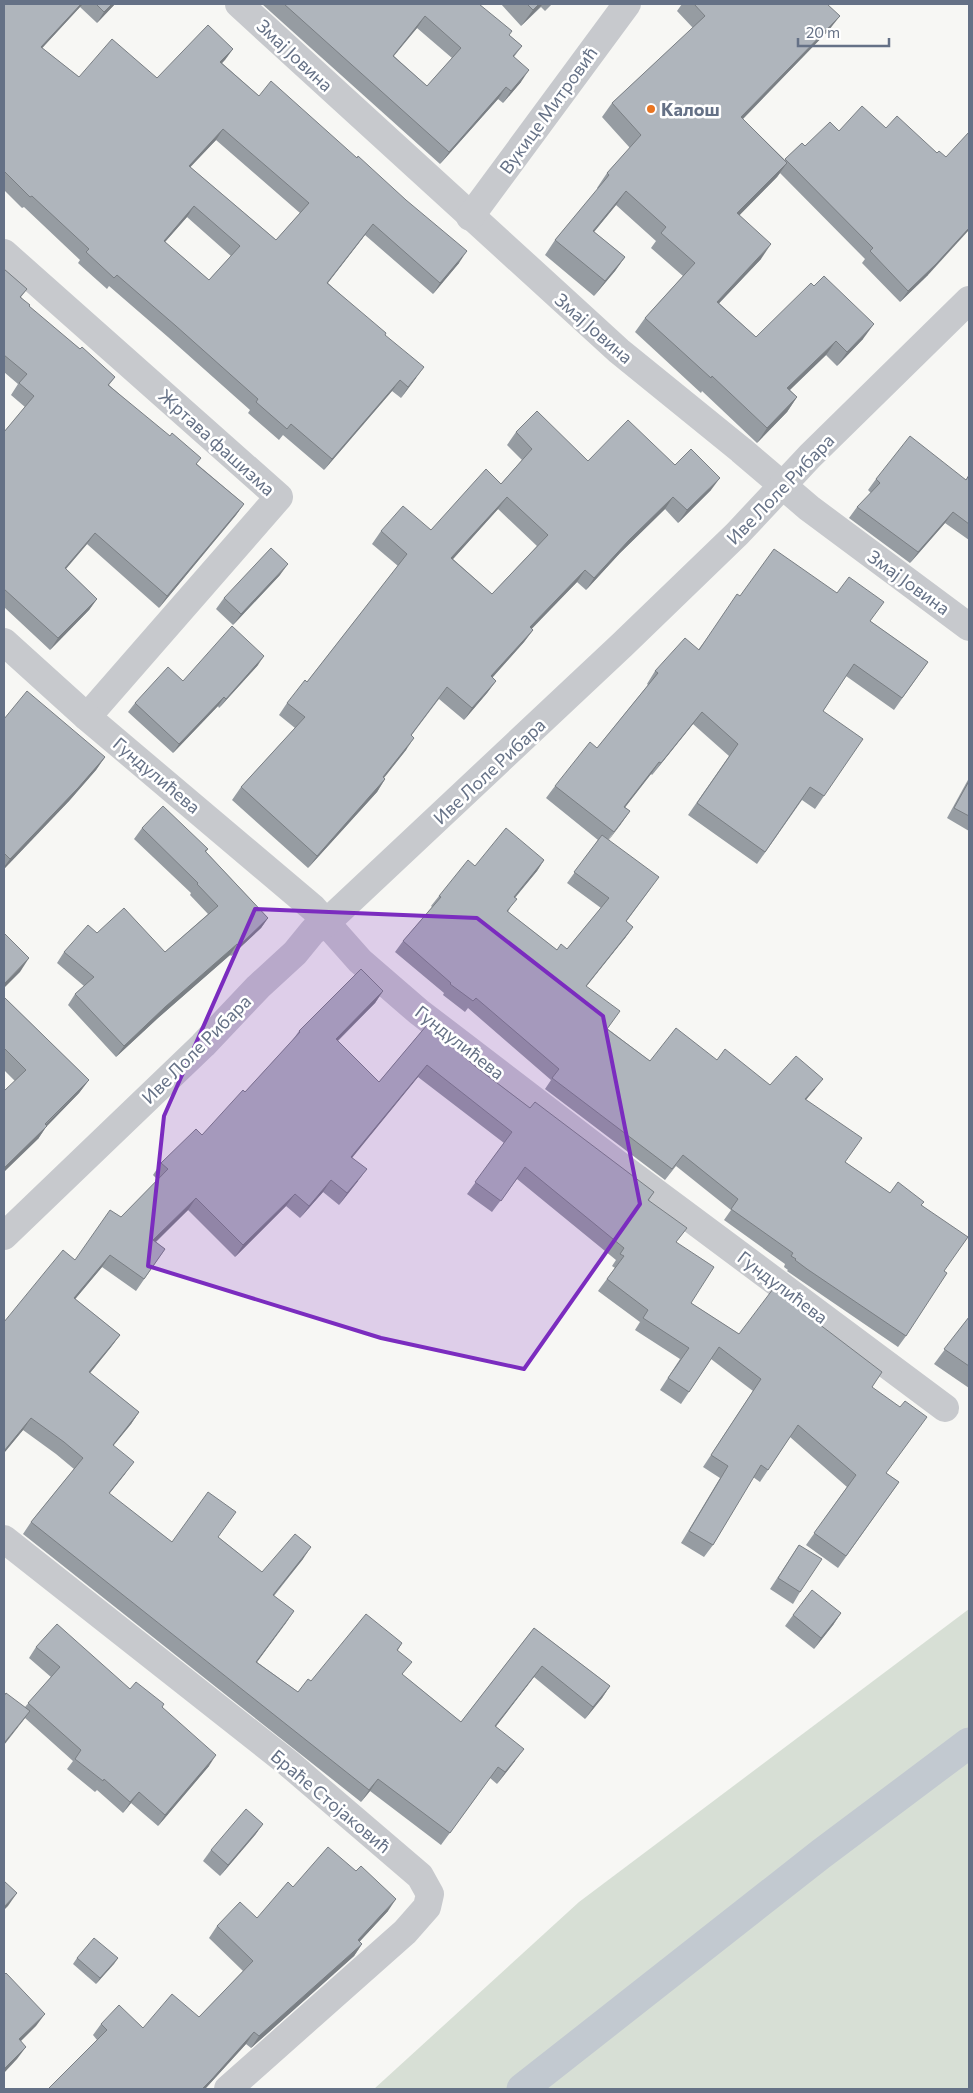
<svg xmlns="http://www.w3.org/2000/svg" width="973" height="2093" viewBox="0 0 973 2093" font-family="Commissioner,sans-serif">
<rect width="100%" height="100%" fill="#f7f7f4"/>
<!-- green -->
<polygon fill="#d7dfd5" points="969,1609 969,2089 374,2089 579,1902"/>
<g fill="none" stroke-linecap="round" stroke-linejoin="round">
<!-- canal -->
<polyline stroke="#c2c9d0" stroke-width="31" points="522,2089 821,1854 969,1743"/>
<!-- minor -->
<g stroke="#c7c9cd" stroke-width="28">
<polyline points="239,4 619,351 741,450 809,508 969,627"/>
<polyline points="470,217 627,4"/>
<polyline points="4,253 279,497 87,717"/>
<polyline points="4,642 87,717 313,908 360,961 419,1012 615,1162 945,1408"/>
<polyline points="4,1236 203,1045 258,987 295,953 313,931 326,923 622,645 737,534 810,456 969,300"/>
<polyline points="4,1539 288,1763 420,1876 430,1894 427,1907 405,1932 228,2089"/>
</g>
</g>
<!-- wall -->
<g fill="#969ca2" fill-rule="evenodd">
<path d="M4,4H115L97,23L80,7L42,48L79,77L157,78L233,49L222,63L259,96L459,263L433,294L365,235L328,283L385,335L416,378L401,398L392,391L324,470L283,435L279,440L248,413L250,410L168,337L109,286L107,289L78,263L80,260L24,207L22,208L4,190ZM216,140L300,213L276,240L190,167ZM187,217L231,256L209,280L165,242Z"/>
<path d="M262,4H479L509,35L522,46L514,57L521,82L503,103L498,99L440,164ZM417,28L452,58L427,86L394,56Z"/>
<polygon points="501,4 552,4 545,11 541,7 521,26"/>
<polygon points="682,4 827,4 829,30 743,119 785,160 802,143 928,275 900,302 862,263 865,259 780,173 777,177 739,215 761,259 719,303 756,337 863,339 837,366 826,355 790,390 797,397 787,412 757,443 702,391 701,393 635,332 645,318 683,276 651,248 656,241 616,205 594,232 625,257 615,271 594,296 545,255 555,240 598,189 597,188 607,173 630,148 602,117 612,103 693,28 677,11"/>
<polygon points="4,269 27,289 21,297 29,307 80,349 115,377 109,385 197,464 244,504 236,515 159,608 87,544 66,569 97,599 89,610 50,650 4,607 4,432 25,407 11,395 18,384 4,372"/>
<path d="M516,432L588,461L675,465L711,490L678,523L665,509L620,553L586,590L577,582L531,629L533,630L524,642L492,678L496,681L487,693L464,720L439,699L411,736L406,750L384,778L385,779L377,792L308,868L232,800L241,787L295,728L279,715L287,703L307,682L398,566L372,544L381,531L431,530L501,484L522,460L507,445ZM498,509L537,546L492,594L453,559Z"/>
<polygon points="969,475 969,540 945,523 910,563 849,518 857,507 871,493 868,490 876,479 966,480"/>
<polygon points="280,575 233,625 216,609 224,598"/>
<polygon points="740,596 870,621 928,662 894,710 846,676 823,711 824,796 815,809 802,800 757,864 688,815 729,756 693,724 652,775 651,774 625,807 630,811 608,840 651,888 626,922 633,927 625,938 586,986 608,1029 650,1061 717,1060 770,1085 815,1089 806,1100 845,1162 890,1193 922,1205 944,1271 906,1336 898,1347 800,1280 787,1271 788,1270 784,1267 785,1264 724,1220 731,1210 676,1166 665,1180 545,1089 551,1080 468,1008 465,1012 443,995 444,993 395,952 403,941 432,907 431,906 439,896 475,866 544,860 537,871 515,898 508,912 557,950 567,949 601,908 567,883 598,840 546,798 555,786 597,748 648,685 647,684 655,671 698,650"/>
<polygon points="258,665 219,708 218,706 173,753 128,712 135,703 183,681"/>
<polygon points="4,719 105,757 96,770 69,801 4,869"/>
<polygon points="969,778 969,831 947,818"/>
<polygon points="142,828 208,849 206,852 268,918 261,928 231,956 230,955 158,1018 116,1057 68,1005 75,994 84,986 57,963 64,952 97,933 165,952 208,914 190,895 191,893 134,839"/>
<polygon points="383,991 375,1003 338,1041 379,1082 427,1025 476,1067 530,1108 654,1192 649,1200 676,1242 691,1303 739,1334 872,1387 886,1473 899,1482 838,1568 806,1545 847,1487 790,1437 760,1482 753,1477 713,1545 704,1557 681,1543 720,1478 703,1467 753,1391 711,1359 681,1404 660,1390 680,1359 635,1330 640,1322 598,1291 615,1268 612,1266 616,1260 517,1179 492,1212 467,1194 504,1143 418,1077 352,1157 358,1181 339,1205 323,1192 300,1218 286,1206 235,1257 188,1210 156,1242 165,1249 136,1291 102,1267 75,1299 120,1335 111,1347 90,1373 139,1412 131,1424 113,1446 125,1474 109,1494 172,1542 218,1537 262,1572 303,1559 274,1596 294,1611 257,1662 298,1692 311,1681 402,1643 398,1650 403,1675 461,1722 534,1628 610,1686 602,1698 585,1719 534,1677 496,1726 515,1761 497,1784 490,1778 441,1845 370,1791 361,1802 23,1534 31,1522 74,1469 56,1454 23,1430 4,1453 4,1322 75,1260 121,1217 158,1180 153,1175 161,1163 202,1135 245,1092 292,1041 299,1031"/>
<polygon points="4,997 89,1080 79,1093 46,1127 38,1139 15,1081 4,1070"/>
<polygon points="969,1317 969,1388 934,1364"/>
<polygon points="799,1545 800,1592 793,1604 770,1589"/>
<polygon points="841,1613 833,1625 814,1649 785,1626 793,1615"/>
<polygon points="36,1647 130,1689 162,1707 209,1766 158,1826 131,1803 123,1813 97,1790 95,1792 67,1769 73,1761 25,1718 22,1722 25,1707 51,1677 29,1658"/>
<polygon points="263,1824 255,1835 220,1876 203,1861 211,1850"/>
<polygon points="293,1887 388,1911 359,1942 362,1944 354,1956 251,2048 246,2044 205,2089 48,2089 97,2040 93,2035 101,2024 143,2028 199,2017 243,1971 209,1938 217,1926 257,1918"/>
<polygon points="77,1958 118,1958 96,1984 73,1964"/>
</g>
<!-- shaded-wall -->
<g fill="#7a7f84">
<polygon points="81,4 83,4 80,7 33,58 41,47"/>
<polygon points="112,4 115,4 97,23 104,12"/>
<polygon points="539,4 543,4 521,26 533,10"/>
<polygon points="425,16 417,28 384,67 393,56"/>
<polygon points="840,16 829,30 731,131 741,117"/>
<polygon points="233,49 225,60 212,73 220,62"/>
<polygon points="529,70 521,82 503,103 511,91"/>
<polygon points="506,87 498,99 440,164 449,152"/>
<polygon points="223,129 216,140 181,177 189,166"/>
<polygon points="787,163 777,177 727,228 737,213"/>
<polygon points="626,191 616,205 583,245 593,231"/>
<polygon points="194,206 187,217 156,252 164,241"/>
<polygon points="373,224 365,235 319,294 327,283"/>
<polygon points="969,228 969,230 928,275 900,302 908,291"/>
<polygon points="771,244 761,259 707,316 717,302"/>
<polygon points="467,251 459,263 433,294 440,283"/>
<polygon points="625,257 615,271 594,296 605,281"/>
<polygon points="874,324 863,339 837,366 847,352"/>
<polygon points="836,341 826,355 777,402 787,388"/>
<polygon points="424,367 416,378 401,398 408,387"/>
<polygon points="400,380 392,391 324,470 332,459"/>
<polygon points="797,397 787,412 757,443 767,428"/>
<polygon points="720,478 711,490 678,523 687,510"/>
<polygon points="507,497 498,509 443,570 451,558"/>
<polygon points="673,497 665,509 620,553 586,590 594,578 629,540"/>
<polygon points="244,504 236,515 159,608 167,596"/>
<polygon points="953,512 945,523 910,563 918,552"/>
<polygon points="95,533 87,544 57,579 65,568"/>
<polygon points="288,564 280,575 233,625 241,614"/>
<polygon points="585,570 577,582 521,640 530,627"/>
<polygon points="97,599 89,610 50,650 58,638"/>
<polygon points="533,630 524,642 482,689 491,676"/>
<polygon points="264,656 258,665 219,708 226,699"/>
<polygon points="496,681 487,693 464,720 472,708"/>
<polygon points="224,697 218,706 173,753 179,744"/>
<polygon points="702,712 693,724 652,775 661,763"/>
<polygon points="414,738 406,750 374,790 383,777"/>
<polygon points="105,757 96,770 69,801 4,869 4,867 10,859"/>
<polygon points="659,762 651,774 616,819 624,807"/>
<polygon points="385,779 377,792 308,868 317,856"/>
<polygon points="630,811 621,824 605,845 614,832"/>
<polygon points="544,860 537,871 506,908 514,897"/>
<polygon points="268,918 261,928 231,956 239,946"/>
<polygon points="633,927 625,938 578,997 586,986"/>
<polygon points="237,944 230,955 158,1018 116,1057 124,1046 165,1007"/>
<polygon points="29,958 20,972 4,988 4,984"/>
<polygon points="383,991 375,1003 327,1051 336,1039"/>
<polygon points="427,1065 418,1077 343,1169 351,1157"/>
<polygon points="823,1079 815,1089 797,1110 805,1099"/>
<polygon points="89,1080 79,1093 46,1127 38,1139 4,1172 4,1168"/>
<polygon points="367,1169 358,1181 339,1205 347,1193"/>
<polygon points="331,1180 323,1192 300,1218 309,1206"/>
<polygon points="295,1194 286,1206 235,1257 243,1245"/>
<polygon points="196,1198 188,1210 145,1252 153,1240"/>
<polygon points="110,1255 102,1267 66,1310 74,1298"/>
<polygon points="120,1335 111,1347 81,1384 89,1372"/>
<polygon points="139,1412 131,1424 104,1457 113,1445"/>
<polygon points="31,1418 23,1430 4,1453 4,1451"/>
<polygon points="134,1462 125,1474 100,1505 109,1493"/>
<polygon points="311,1547 303,1559 264,1607 273,1595"/>
<polygon points="294,1611 286,1623 248,1674 256,1662"/>
<polygon points="841,1613 833,1625 814,1649 821,1638"/>
<polygon points="542,1666 534,1677 487,1738 495,1726"/>
<polygon points="610,1686 602,1698 585,1719 593,1707"/>
<polygon points="30,1711 22,1722 4,1745 4,1743"/>
<polygon points="524,1749 515,1761 497,1784 505,1772"/>
<polygon points="216,1755 209,1766 158,1826 165,1815"/>
<polygon points="378,1779 370,1791 361,1802 369,1790"/>
<polygon points="139,1792 131,1803 123,1813 130,1802"/>
<polygon points="263,1824 255,1835 220,1876 228,1865"/>
<polygon points="17,1893 8,1906 4,1910 4,1907"/>
<polygon points="396,1899 388,1911 350,1952 358,1940"/>
<polygon points="362,1944 354,1956 251,2048 259,2036"/>
<polygon points="118,1958 114,1964 96,1984 100,1978"/>
<polygon points="45,2014 36,2026 10,2052 19,2039"/>
<polygon points="254,2032 246,2044 205,2089 202,2089"/>
<polygon points="26,2047 17,2059 4,2073 4,2069"/>
</g>
<!-- building -->
<g fill="#afb5bc" stroke="#7a7f84" fill-rule="evenodd">
<path d="M4,4H81L41,47L79,77L112,39L157,78L208,25L233,49L220,62L259,96L271,81L357,158L358,156L406,200L467,251L440,283L373,224L327,283L386,333L385,335L424,367L408,387L400,380L332,459L291,424L287,429L256,402L258,399L176,326L117,275L114,278L86,252L89,249L32,196L30,197L4,171ZM223,129L309,203L276,240L189,166ZM194,206L240,246L209,280L164,241Z"/>
<polygon points="96,4 112,4 104,12"/>
<path d="M284,4H479L512,31L509,35L522,46L513,56L529,70L511,91L506,87L449,152ZM425,16L461,48L427,86L393,56Z"/>
<polygon points="527,4 539,4 533,10"/>
<polygon points="694,4 827,4 840,16 741,117 787,163 737,213 771,244 717,302 756,337 811,283 814,286 824,276 874,324 847,352 836,341 787,388 797,397 767,428 712,376 711,378 645,318 695,263 661,233 666,227 626,191 593,231 625,257 605,281 555,240 609,175 607,173 641,135 612,103 705,16"/>
<polygon points="862,106 886,128 897,116 937,153 939,151 946,157 969,132 969,228 936,264 908,291 870,251 873,248 785,159 802,143 805,146 830,122 839,131"/>
<polygon points="4,269 27,289 20,297 30,305 29,306 80,349 82,347 115,377 108,385 170,436 172,433 201,458 196,464 244,504 167,596 95,533 65,568 97,599 58,638 4,589 4,432 34,396 19,383 27,374 4,355"/>
<path d="M537,411L588,461L628,420L675,465L691,449L720,478L687,510L673,497L629,540L594,578L585,570L530,627L533,630L491,676L496,681L472,708L447,687L411,735L414,738L383,777L385,779L317,856L241,787L305,717L287,703L305,680L307,682L407,554L381,531L403,506L431,530L486,469L501,484L532,449L516,432ZM507,497L548,535L492,594L451,558Z"/>
<polygon points="910,436 966,480 969,475 969,524 953,512 918,552 857,507 880,483 876,479"/>
<polygon points="271,548 288,564 241,614 224,598"/>
<polygon points="774,549 837,593 849,577 884,602 870,621 928,662 902,698 854,664 823,711 863,739 824,796 810,787 765,852 697,803 738,744 702,712 661,763 659,762 624,807 630,811 614,832 555,786 590,742 597,748 658,673 655,671 685,638 699,650 737,594 740,596"/>
<polygon points="232,626 264,656 226,699 224,697 179,744 135,703 168,667 183,681"/>
<polygon points="27,691 105,757 78,788 10,859 4,853 4,719"/>
<polygon points="969,781 969,816 954,808"/>
<polygon points="163,806 208,849 205,851 268,918 239,946 237,944 165,1007 124,1046 75,994 94,977 64,952 88,925 97,933 124,908 165,952 218,906 197,884 198,883 142,828"/>
<polygon points="506,828 544,860 514,897 517,899 507,911 557,950 561,944 567,949 609,898 574,872 602,835 659,877 626,921 633,927 586,986 620,1011 607,1029 650,1061 676,1028 717,1060 725,1049 770,1085 796,1056 823,1079 805,1099 862,1138 845,1162 890,1193 898,1182 924,1202 921,1205 968,1237 944,1271 947,1273 906,1336 807,1269 795,1260 796,1259 791,1256 793,1253 731,1209 738,1199 683,1155 672,1169 552,1078 559,1069 476,998 473,1001 450,984 451,983 403,941 441,897 439,896 468,860 475,866"/>
<polygon points="4,933 29,958 4,984"/>
<polygon points="361,969 383,991 336,1039 379,1082 427,1025 476,1067 530,1108 535,1102 654,1192 648,1200 687,1228 676,1242 714,1267 691,1303 739,1334 773,1289 882,1372 872,1387 900,1407 905,1401 927,1417 886,1473 899,1482 846,1556 814,1533 856,1475 798,1425 768,1470 761,1465 713,1545 689,1531 728,1466 711,1455 761,1379 719,1347 689,1392 668,1378 689,1348 643,1318 648,1310 607,1279 624,1256 620,1254 624,1248 525,1167 501,1201 475,1182 512,1132 427,1065 351,1157 367,1169 347,1193 331,1180 309,1206 295,1194 243,1245 196,1198 153,1240 165,1249 144,1279 110,1255 74,1298 120,1335 89,1372 139,1412 113,1445 134,1462 109,1493 172,1542 208,1492 236,1512 218,1537 262,1572 295,1534 311,1547 273,1595 294,1611 256,1662 298,1692 308,1679 311,1681 366,1614 402,1643 397,1650 412,1662 402,1674 461,1722 534,1628 610,1686 593,1707 542,1666 495,1726 524,1749 505,1772 498,1767 450,1833 378,1779 369,1790 31,1522 83,1458 64,1442 31,1418 4,1451 4,1322 63,1250 75,1260 110,1210 121,1217 168,1169 161,1163 196,1129 202,1135 243,1090 245,1092 300,1032 299,1031"/>
<polygon points="4,997 89,1080 45,1124 47,1126 4,1168 4,1091 26,1070 4,1048"/>
<polygon points="969,1317 969,1366 944,1349"/>
<polygon points="799,1545 822,1559 800,1592 778,1578"/>
<polygon points="812,1590 841,1613 821,1638 793,1615"/>
<polygon points="57,1624 130,1689 136,1682 164,1704 162,1707 216,1755 165,1815 139,1792 130,1802 104,1779 103,1781 75,1759 81,1750 28,1703 60,1667 36,1647"/>
<polygon points="6,1693 30,1711 4,1743 4,1696"/>
<polygon points="246,1809 263,1824 228,1865 211,1850"/>
<polygon points="328,1847 356,1871 361,1866 396,1899 358,1940 362,1944 259,2036 254,2032 212,2079 202,2089 48,2089 107,2030 101,2024 119,2005 143,2028 172,1994 199,2017 253,1961 217,1926 240,1902 257,1918 288,1882 293,1887"/>
<polygon points="4,1881 17,1893 4,1907"/>
<polygon points="94,1938 118,1958 100,1978 77,1958"/>
<polygon points="6,1973 45,2014 19,2039 26,2047 4,2069 4,1975"/>
</g>
<!-- marked area -->
<path fill="#7b2cbf" fill-opacity="0.2" stroke="#7b2cbf" stroke-width="4" stroke-linejoin="round" d="M255,909L477,918L603,1016L640,1204L524,1369L381,1338L148,1266L164,1116Z"/>
<!-- markers -->
<circle fill="#e97522" stroke="#fff" stroke-width="2" cx="651" cy="109" r="5"/>
<g text-anchor="middle" dominant-baseline="central" stroke-width="5" stroke-linejoin="round" paint-order="stroke">
<!-- street labels -->
<g font-size="18" fill="#657186" stroke="#fff">
<text transform="translate(295 55) rotate(43)">Змај Јовина</text>
<text transform="translate(548 110) rotate(-54)">Вукице Митровић</text>
<text transform="translate(594 328) rotate(41)">Змај Јовина</text>
<text transform="translate(217 442) rotate(42)">Жртава фашизма</text>
<text transform="translate(780 489) rotate(-46)">Иве Лоле Рибара</text>
<text transform="translate(909 582) rotate(36)">Змај Јовина</text>
<text transform="translate(489 771) rotate(-43)">Иве Лоле Рибара</text>
<text transform="translate(157 775) rotate(40)">Гундулићева</text>
<text transform="translate(460 1042) rotate(38)">Гундулићева</text>
<text transform="translate(196 1049) rotate(-45)">Иве Лоле Рибара</text>
<text transform="translate(783 1287) rotate(37)">Гундулићева</text>
<text transform="translate(331 1801) rotate(40)">Браће Стојаковић</text>
</g>
<!-- poi labels -->
<g font-size="18" font-weight="bold" fill="#657186" stroke="#fff" text-anchor="start">
<text x="661" y="109">Калош</text>
</g>
</g>
<!-- border -->
<rect width="973" height="2093" fill="none" stroke="#657186" stroke-width="10"/>
<!-- scale -->
<path d="M798 38v8h91v-8" fill="none" stroke="#657186" stroke-width="2.5"/>
<text x="806" y="38" font-size="15" fill="#657186" stroke="#ffffff" stroke-width="4" paint-order="stroke">20 m</text>
</svg>
